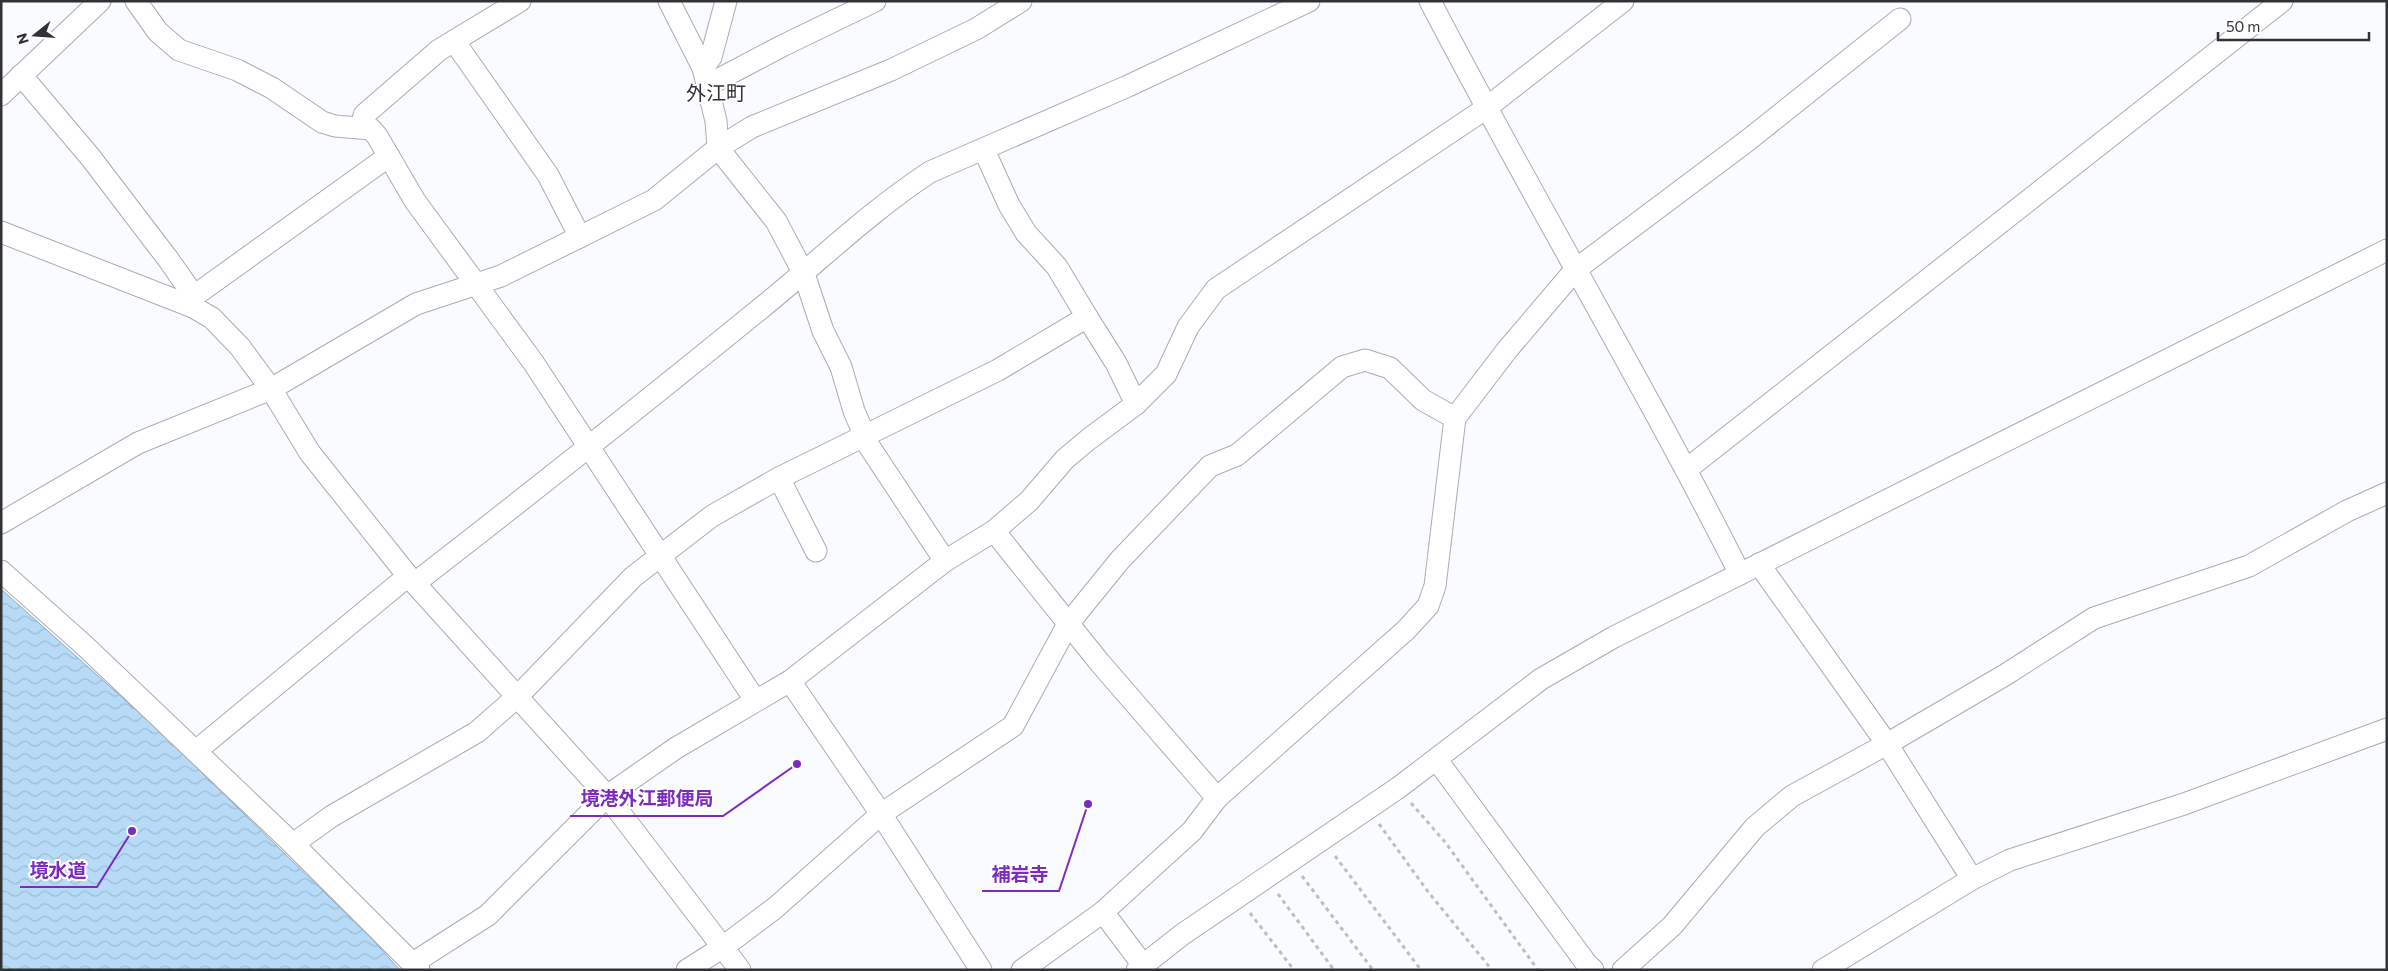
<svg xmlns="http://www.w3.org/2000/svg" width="2388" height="971" viewBox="0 0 2388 971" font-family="Commissioner,'Noto Sans JP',sans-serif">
<defs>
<pattern id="water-waves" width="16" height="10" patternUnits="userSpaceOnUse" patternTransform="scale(1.25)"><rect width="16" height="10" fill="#b7dbf7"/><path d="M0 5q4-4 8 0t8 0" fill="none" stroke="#9ebcd4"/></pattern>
</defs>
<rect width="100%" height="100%" fill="#fafbff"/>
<!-- water -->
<polygon fill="url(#water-waves)" stroke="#8fa8bd" points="1,589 154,726 370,937 400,970 1,970"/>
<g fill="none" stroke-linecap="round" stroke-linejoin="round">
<defs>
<g id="minor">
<polyline points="136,1 158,32 179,50 237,70 272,88 322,122 335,126 371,129 377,136 415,201 533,362 755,700"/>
<polyline points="669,1 703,68 716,121 718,148 776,221 804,274 823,331 841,367 854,411 869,446 945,561"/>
<path d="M1430,1C1530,194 1642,380 1740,574"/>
<polyline points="454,41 548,175 580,237"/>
<polyline points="703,68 711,57 726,1"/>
<polyline points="21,75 91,158 168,259 194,296 193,307"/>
<polyline points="708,85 782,46 875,1"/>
<polyline points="1,95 100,1"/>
<polyline points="362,127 364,115 439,50 520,1"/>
<polyline points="984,150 1009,205 1026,233 1057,267 1087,317"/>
<polyline points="1,232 193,307 212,318 240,347 271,389 310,453 408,576 607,796 740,970"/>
<polyline points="194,296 389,156"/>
<polyline points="1687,469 2282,1"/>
<polyline points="779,478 998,370 1087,317 1116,363 1136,404"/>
<polyline points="1,523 138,443 271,389 416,304 501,276 654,200 718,148 752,127 891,70 976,29 1021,1"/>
<polyline points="994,531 1100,663 1217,798 1192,831 1103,912 1143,965"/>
<polyline points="1759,564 1887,744 1972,879"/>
<polyline points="1,571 85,646 293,844 419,970"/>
<path d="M415,583C531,493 646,402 760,309C817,263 869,212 930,172L1128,86L1309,1"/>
<polyline points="790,681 881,814 981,970"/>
<polyline points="196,751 408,576"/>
<polyline points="1437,760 1586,963 1593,970"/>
<polyline points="1217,798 1406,630 1428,606 1435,586 1455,418 1507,350 1575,270 1747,141 1900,19"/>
<polyline points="293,844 332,816 477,732 518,696 633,577 712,516 779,478 816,551"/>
<polyline points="413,963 488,915 607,796 676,748 790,681 945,561 994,531 1029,501 1065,459 1089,439 1136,404 1166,374 1188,327 1216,289 1485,109 1623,1"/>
<polyline points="687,970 723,947 775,908 881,814 1013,726 1068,624 1120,560 1210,466 1237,455 1342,367 1365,360 1390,368 1423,400 1455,418"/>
<polyline points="1022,970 1103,912"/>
<polyline points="1137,970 1183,934 1398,788 1541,679 1614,637 2387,250"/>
<polyline points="1623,970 1672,926 1755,827 1792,796 1887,744 2005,675 2094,618 2249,566 2347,511 2387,493"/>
<polyline points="1823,970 1972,879 2010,860 2184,804 2387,729"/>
</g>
</defs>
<!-- minor casing -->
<use href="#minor" stroke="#a9acb4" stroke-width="23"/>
<!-- path -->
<g stroke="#bdbec2" stroke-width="3" stroke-dasharray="4 4" stroke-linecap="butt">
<polyline points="1411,803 1445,842 1538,970"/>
<polyline points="1379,824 1429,893 1492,970"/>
<polyline points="1335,856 1421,970"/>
<polyline points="1302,876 1373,970"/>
<polyline points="1278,894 1334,970"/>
<polyline points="1250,913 1294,970"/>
</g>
<!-- minor -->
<use href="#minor" stroke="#fff" stroke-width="21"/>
</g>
<g text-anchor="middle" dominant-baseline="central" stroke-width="4" stroke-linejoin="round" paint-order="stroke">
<!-- quarter labels -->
<g font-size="20" fill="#313235" stroke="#fff">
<text x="716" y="92">外江町</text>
</g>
</g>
<!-- callouts -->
<path fill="none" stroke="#7b2cbf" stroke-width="2" d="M797 764L723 816H570M132 831L97 887H20M1088 804L1059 891H982"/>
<g fill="#7b2cbf" stroke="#fff" stroke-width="2">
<circle cx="797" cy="764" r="5"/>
<circle cx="132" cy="831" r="5"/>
<circle cx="1088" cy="804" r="5"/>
</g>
<g font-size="19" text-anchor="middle" font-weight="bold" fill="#7b2cbf" stroke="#fff" stroke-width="4" stroke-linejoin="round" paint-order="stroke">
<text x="647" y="805">境港外江郵便局</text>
<text x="58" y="877">境水道</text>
<text x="1020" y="881">補岩寺</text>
</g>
<!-- border -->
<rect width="2388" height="971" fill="none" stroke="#313235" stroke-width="5"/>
<!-- north arrow -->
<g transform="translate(35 35) rotate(253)" stroke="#ffffff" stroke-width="4" paint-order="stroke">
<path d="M0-4L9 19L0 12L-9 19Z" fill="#313235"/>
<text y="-8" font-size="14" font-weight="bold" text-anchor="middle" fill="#313235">N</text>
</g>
<!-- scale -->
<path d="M2218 32v8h151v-8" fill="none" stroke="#313235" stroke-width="2.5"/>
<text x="2226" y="32" font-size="15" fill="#313235" stroke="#ffffff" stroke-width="4" paint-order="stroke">50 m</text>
</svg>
